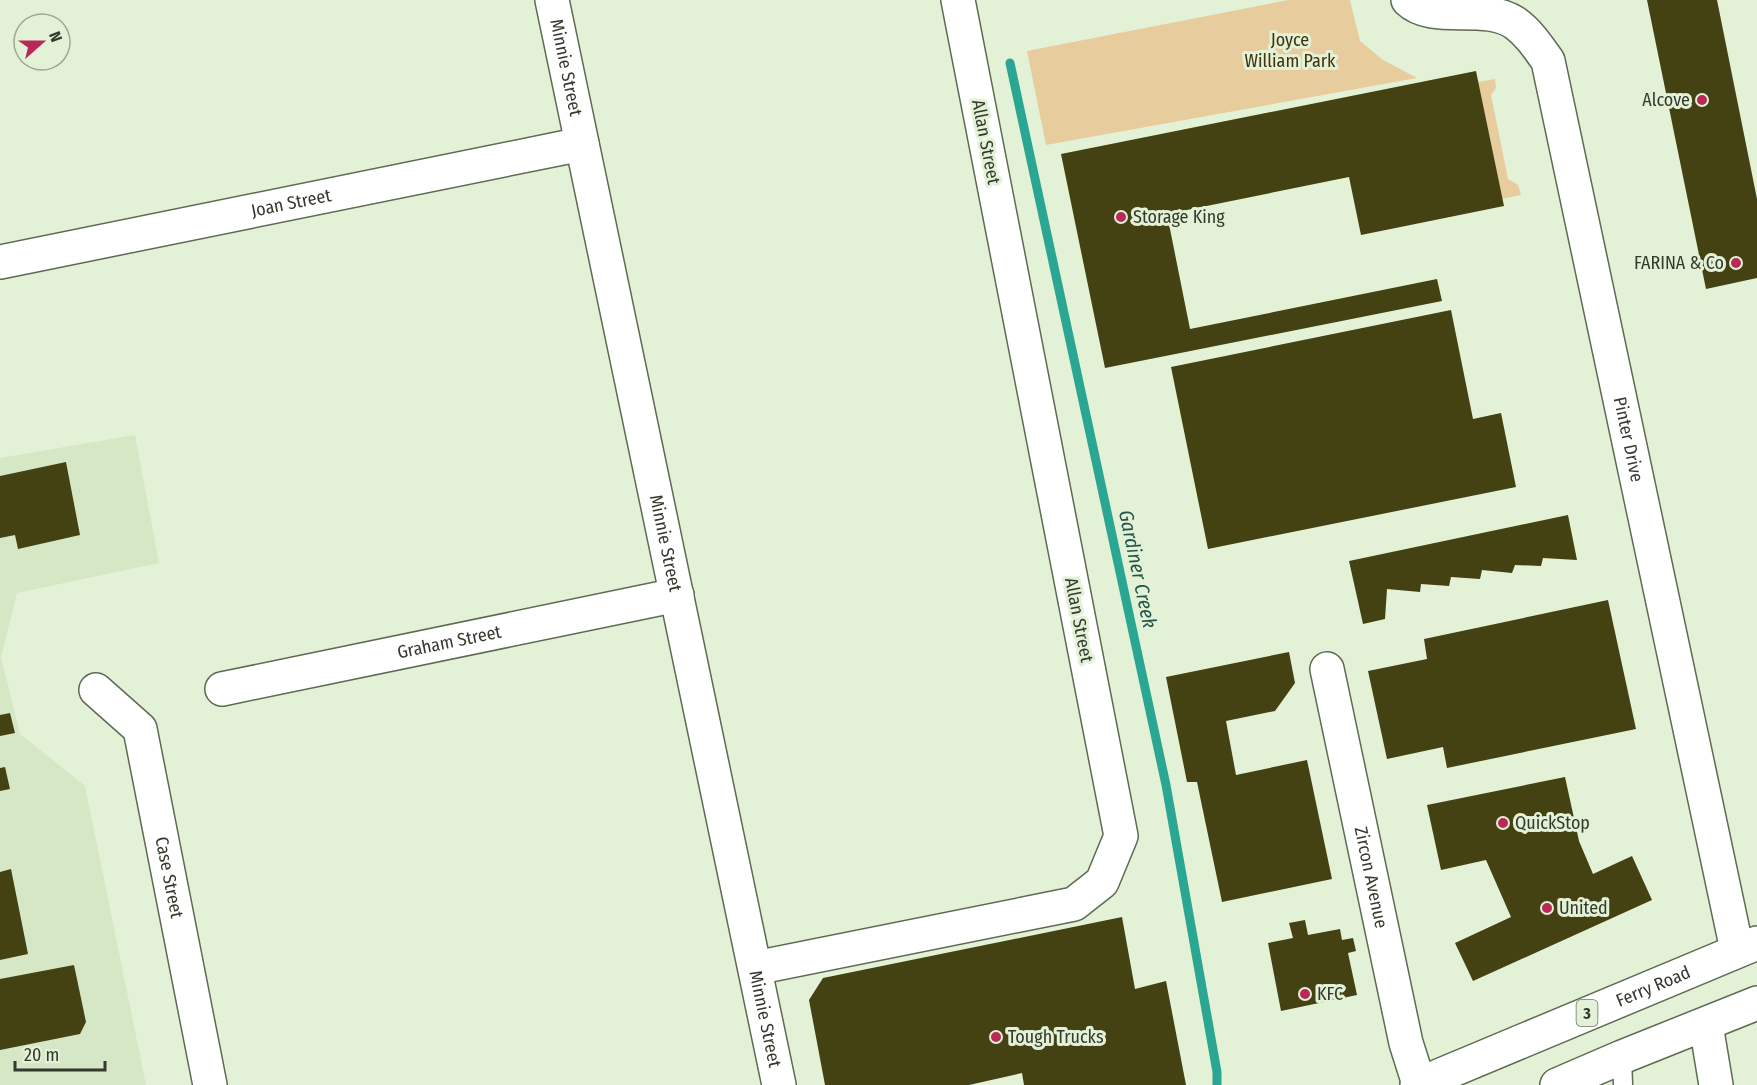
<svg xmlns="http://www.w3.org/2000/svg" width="1757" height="1085" viewBox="0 0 1757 1085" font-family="'Fira Sans Condensed',sans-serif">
<rect width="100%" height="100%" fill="#e3f2d6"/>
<!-- built -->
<polygon fill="#d5e7c4" points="135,435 159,563 17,593 1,657 20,734 85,786 146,1085 0,1085 0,458"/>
<!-- green -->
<g fill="#e7cc9d">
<polygon points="1288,0 1350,0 1360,41 1383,60 1417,78 1046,145 1027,51"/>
<polygon points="1495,79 1496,88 1491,95 1508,179 1518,185 1521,195 1502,199 1478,82"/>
</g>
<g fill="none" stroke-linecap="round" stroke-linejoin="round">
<!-- stream -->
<polyline stroke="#2aa692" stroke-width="9" points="1010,63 1166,785 1217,1072 1217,1085"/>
</g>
<!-- building -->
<g fill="#444112">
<polygon points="1647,0 1717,0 1757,199 1757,278 1706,289"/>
<polygon points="1476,71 1504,206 1361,235 1349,177 1167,214 1190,329 1437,279 1442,301 1105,368 1061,154"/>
<polygon points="1451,310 1473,419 1501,413 1516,487 1208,549 1171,367"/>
<polygon points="66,462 80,535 18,549 15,535 0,538 0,476"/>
<polygon points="1568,515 1577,560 1543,558 1541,566 1515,565 1512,573 1482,570 1480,579 1451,577 1449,586 1421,584 1420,592 1387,589 1385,619 1363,624 1349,561"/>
<polygon points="1608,600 1636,729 1447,768 1443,747 1387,759 1368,671 1427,659 1424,639"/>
<polygon points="1289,652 1295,683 1275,711 1226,721 1236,775 1307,760 1332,879 1222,902 1197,782 1187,782 1166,677"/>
<polygon points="10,713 15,733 0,736 0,715"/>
<polygon points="5,767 10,789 0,791 0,768"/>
<polygon points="1565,777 1579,841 1593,874 1632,856 1652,900 1473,981 1455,943 1511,917 1486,860 1441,870 1427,805"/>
<polygon points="11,869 28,954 0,960 0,872"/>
<polygon points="1122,917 1135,989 1166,981 1186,1085 1024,1085 1022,1073 969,1085 825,1085 809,1000 823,978"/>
<polygon points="1305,920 1308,935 1340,929 1342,940 1353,938 1356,951 1348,953 1357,995 1281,1011 1268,943 1293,938 1289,923"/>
<polygon points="74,965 86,1022 80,1034 0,1050 0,979"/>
</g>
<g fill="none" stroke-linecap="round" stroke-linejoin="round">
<defs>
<polyline id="service" points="1622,1057 1623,1085"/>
<g id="minor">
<path id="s1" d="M552,0L779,1085"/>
<path id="s2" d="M1408,0C1433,24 1484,2 1515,23C1529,33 1538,47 1548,61L1737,950"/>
<path id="s3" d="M0,262L582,144"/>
<path id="s4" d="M1327,669L1406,1043L1419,1084"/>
<path id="s5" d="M222,689L677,595"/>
<path id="s6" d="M96,690L140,729L210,1085"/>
<polyline points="755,968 1074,904 1102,882 1121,836 958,0"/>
<polyline points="1706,1025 1716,1085"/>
</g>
<g id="primary">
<path id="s7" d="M1417,1085L1757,943"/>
<polyline points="1557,1085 1622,1057 1757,1003"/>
</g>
</defs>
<!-- service casing -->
<use href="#service" stroke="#5e6a52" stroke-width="21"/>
<!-- minor casing -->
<use href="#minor" stroke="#5e6a52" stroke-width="36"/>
<!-- primary casing -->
<use href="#primary" stroke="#5e6a52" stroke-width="36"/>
<!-- service -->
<use href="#service" stroke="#fff" stroke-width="18"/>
<!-- minor -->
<use href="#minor" stroke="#fff" stroke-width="33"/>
<!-- primary -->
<use href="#primary" stroke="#fff" stroke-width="33"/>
</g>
<!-- markers -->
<g fill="#b82958" stroke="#e3f2d6" stroke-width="2">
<circle cx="1702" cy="100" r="6"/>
<circle cx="1121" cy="217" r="6"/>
<circle cx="1736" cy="263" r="6"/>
<circle cx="1503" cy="823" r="6"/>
<circle cx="1547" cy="908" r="6"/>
<circle cx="1305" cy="994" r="6"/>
<circle cx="996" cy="1037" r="6"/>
</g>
<g text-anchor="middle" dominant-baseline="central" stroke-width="6" stroke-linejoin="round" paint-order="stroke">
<!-- shield labels -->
<rect fill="#e3f2d6" stroke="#687060" stroke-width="1.5" x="1576.5" y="1000" width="21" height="26" rx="4.5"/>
<g font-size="16" font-weight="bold" fill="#34392e">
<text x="1587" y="1013">3</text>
</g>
<!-- park labels -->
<g font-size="18" fill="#43310e" stroke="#e3f2d6">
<text x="1290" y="40">Joyce<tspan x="1290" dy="21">William Park</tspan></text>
</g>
<!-- street labels -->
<g font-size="18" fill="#34392e" stroke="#e3f2d6">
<text stroke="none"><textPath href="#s1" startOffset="69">Minnie Street</textPath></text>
<text transform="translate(986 142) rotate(79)">Allan Street</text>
<text stroke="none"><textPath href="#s3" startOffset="297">Joan Street</textPath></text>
<text stroke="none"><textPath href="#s2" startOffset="549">Pinter Drive</textPath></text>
<text stroke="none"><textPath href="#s1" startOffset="555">Minnie Street</textPath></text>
<text transform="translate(1079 620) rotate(79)">Allan Street</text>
<text stroke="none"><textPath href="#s5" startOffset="232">Graham Street</textPath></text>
<text stroke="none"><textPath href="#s4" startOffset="213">Zircon Avenue</textPath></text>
<text stroke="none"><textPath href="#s6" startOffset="210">Case Street</textPath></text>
<text stroke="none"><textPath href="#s7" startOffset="256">Ferry Road</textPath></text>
<text stroke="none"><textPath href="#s1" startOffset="1041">Minnie Street</textPath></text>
</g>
<!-- poi labels -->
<g font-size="18" fill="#34392e" stroke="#e3f2d6" text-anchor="start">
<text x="1690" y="100" text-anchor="end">Alcove</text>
<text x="1133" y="217">Storage King</text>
<text x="1724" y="263" text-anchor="end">FARINA &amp; Co</text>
<text x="1515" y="823">QuickStop</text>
<text x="1559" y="908">United</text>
<text x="1317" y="994">KFC</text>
<text x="1008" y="1037">Tough Trucks</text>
</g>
<!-- water labels -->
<g font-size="20" font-style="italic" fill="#24554c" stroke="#e3f2d6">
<text transform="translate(1138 569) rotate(78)">Gardiner Creek</text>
</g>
</g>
<!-- north arrow -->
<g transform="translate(42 42) rotate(69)"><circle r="28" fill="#e3f2d6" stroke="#9da893" stroke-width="1.5"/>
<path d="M0-4.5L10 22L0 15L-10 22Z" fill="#b82958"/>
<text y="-9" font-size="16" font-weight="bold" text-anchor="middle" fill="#34392e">N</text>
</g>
<!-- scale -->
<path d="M15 1061v9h90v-9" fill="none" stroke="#34392e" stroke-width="3"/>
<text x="24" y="1061" font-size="18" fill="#34392e" stroke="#e3f2d6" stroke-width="4.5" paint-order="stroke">20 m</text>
</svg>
